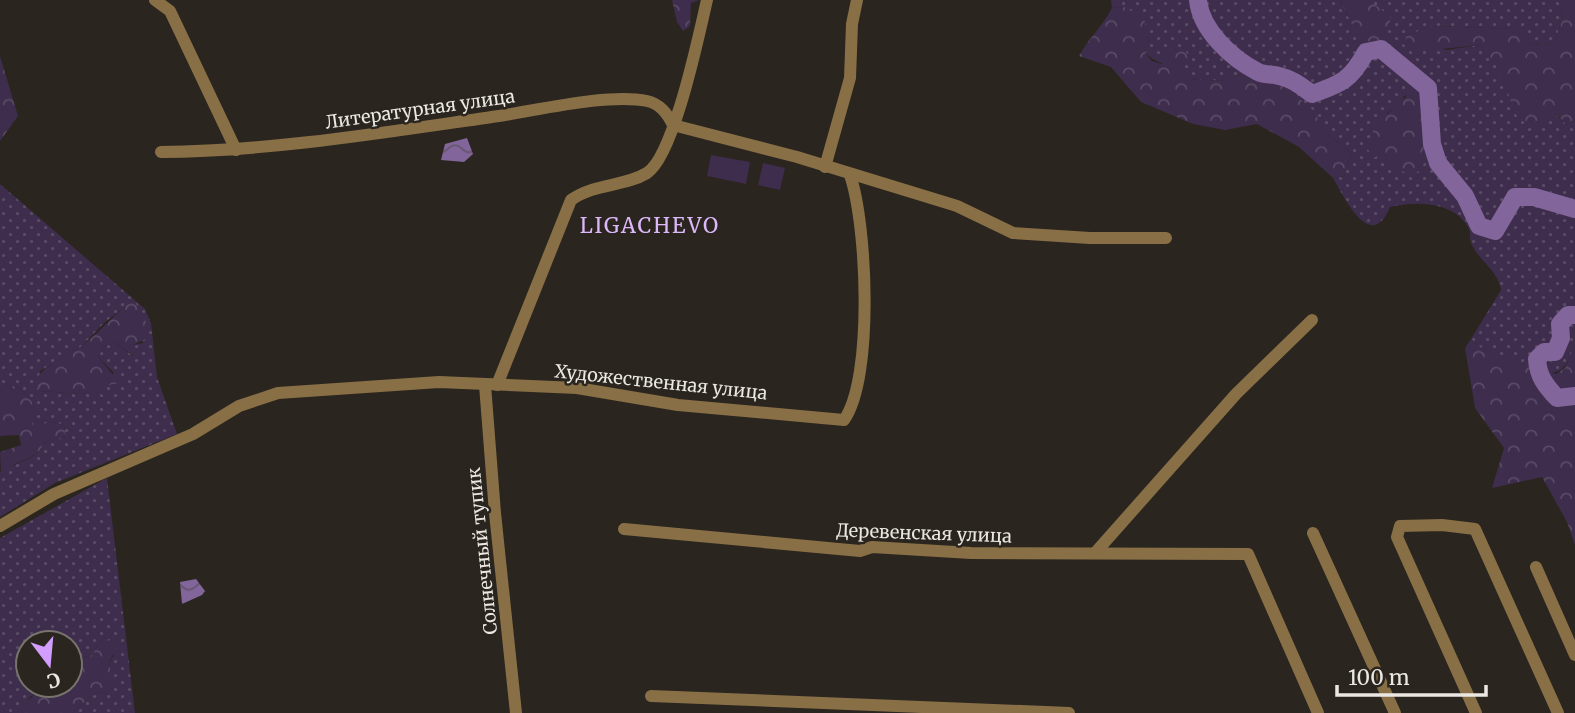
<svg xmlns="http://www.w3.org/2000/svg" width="1575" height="713" viewBox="0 0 1575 713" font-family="Merriweather,serif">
<defs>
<pattern id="grass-dots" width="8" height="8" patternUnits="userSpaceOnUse" patternTransform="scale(1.75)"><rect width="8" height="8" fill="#3e2d4c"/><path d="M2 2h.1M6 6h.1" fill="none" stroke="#5a4b66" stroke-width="1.8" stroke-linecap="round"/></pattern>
<pattern id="forest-crowns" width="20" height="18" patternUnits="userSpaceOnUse" patternTransform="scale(1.75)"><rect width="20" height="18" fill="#3e2d4c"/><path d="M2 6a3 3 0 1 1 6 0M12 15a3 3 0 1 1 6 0" fill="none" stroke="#5a4b66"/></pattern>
<pattern id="water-waves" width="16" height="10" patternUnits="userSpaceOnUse" patternTransform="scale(1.75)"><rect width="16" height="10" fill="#82659a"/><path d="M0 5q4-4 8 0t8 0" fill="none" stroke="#64566f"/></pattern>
</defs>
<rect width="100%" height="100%" fill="#2a251f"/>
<!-- grass -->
<g fill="url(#grass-dots)" fill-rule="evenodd">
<path d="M1111,0H1340L1352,24L1372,5L1369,0H1559L1563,19L1553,45L1530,44L1515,29L1432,26L1406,36L1446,50L1479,45L1567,125L1575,120V345C1568,361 1565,375 1545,373L1481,348L1471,339L1501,290C1498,270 1480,262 1472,245C1469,240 1471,234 1469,229C1455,201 1416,201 1390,207C1371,254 1344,197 1333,178L1344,176L1351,153L1324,131L1287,89L1245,72L1225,81L1189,79C1177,64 1157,67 1144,51L1149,40L1144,29L1124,7L1112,8ZM1425,94L1430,140L1390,160L1382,153L1368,149L1388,112L1399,106L1404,96Z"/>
<path d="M0,184L145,309L151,323L157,377L177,434L55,483L0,517V472C16,461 36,462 44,443L66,436L64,425L53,422L31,427L34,404L19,387L7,385L0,393ZM133,300L143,343L133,345V356L114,342L104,347L98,357L114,373L93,391L82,394L39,391L40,371L80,348L104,323Z"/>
<polygon points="107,478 135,713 73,713 95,692 107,693 111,676 108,664 114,655 98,645 92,655 70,662 70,643 28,643 28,685 52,685 30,697 22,713 0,713 0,538"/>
</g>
<!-- forest -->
<g fill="url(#forest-crowns)">
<polygon points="672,0 699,0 691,3 690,26 683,31 677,22"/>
<polygon points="1340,0 1369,0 1391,17 1386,40 1376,45 1357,35"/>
<polygon points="1559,0 1575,0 1575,120 1567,125 1556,114 1539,127 1518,119 1496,63 1479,45 1414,52 1404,45 1406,36 1431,26 1515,29 1530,44 1553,45 1563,19"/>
<path d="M1124,7L1144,18L1149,40L1144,51L1152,61L1162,64L1165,52L1175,46L1186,51L1189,61L1182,70L1189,79L1224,81L1245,72L1287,88L1314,111L1324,131L1351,153L1344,176L1333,178L1299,147L1257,124L1225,130L1193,124L1141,102L1111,67L1079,56C1088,39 1103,26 1112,8Z"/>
<polygon points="0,56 18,116 0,141"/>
<path d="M1414,89L1425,94C1425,110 1440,194 1398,169C1393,165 1387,157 1382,153L1372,159L1368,149L1373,138V127Z"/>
<path d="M133,300L145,316L148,338L133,345L134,356L114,342L104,347L98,357L120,383L108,385L103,395L93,391L82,394L39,391L35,381C45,363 67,358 83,345C101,331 115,313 133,300Z"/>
<polygon points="1471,339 1481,348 1556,374 1565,368 1575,345 1575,545 1567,522 1542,477 1492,488 1504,448 1475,408 1465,348"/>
<path d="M7,385L19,387L34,404L32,426L53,422L64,425L66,436L44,443C35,463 17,458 1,473L0,452L21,445L19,435L0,436V393Z"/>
<path d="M108,639L119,644L108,664L116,686L107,693L95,692L73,713H22C27,692 51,685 70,685V662L92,655L98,645Z"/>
</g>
<!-- green -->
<g fill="#3e2d4c">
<polygon points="711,155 750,162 746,184 707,176"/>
<polygon points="763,163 785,168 780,190 758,185"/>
</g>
<!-- water -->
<g fill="url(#water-waves)">
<polygon points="467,138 473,154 464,162 441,160 445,144"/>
<polygon points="196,579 205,591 202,595 182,604 180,582"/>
</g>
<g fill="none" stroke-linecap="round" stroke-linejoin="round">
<!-- river -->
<g stroke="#82659a" stroke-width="18">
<path d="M1198,0C1201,30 1231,58 1258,72C1264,75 1272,74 1279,76C1293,79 1301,86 1312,94C1341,84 1351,80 1366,52L1381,49L1428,88L1432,144L1438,163L1465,196L1479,226L1495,231L1515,197H1534L1575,209"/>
<path d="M1575,315H1568L1560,324L1561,338L1555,352H1544L1537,359C1538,376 1545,385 1557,398L1575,396"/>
</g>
<!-- minor -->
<g stroke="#886f46" stroke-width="12">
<polyline points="155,0 170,11 236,150"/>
<path d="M161,152C274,151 387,132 499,116C539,110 609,93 647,101C660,104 667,113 673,125L797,157L957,206L1013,233L1090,238H1166"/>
<polyline points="825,167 850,78 852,24 857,0"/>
<polyline points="485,385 495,513 516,713"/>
<path d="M497,385L571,200C595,183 624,187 647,173C674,156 699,34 707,0"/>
<path d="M0,526L54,494L193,434L239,406L278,393L439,382L577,388L678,405L844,420C874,378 867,224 850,175"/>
<polyline points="624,529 860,551 872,547 971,553 1248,554 1318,713"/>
<polyline points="1313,533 1395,713"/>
<polyline points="1095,553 1236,394 1312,320"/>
<polyline points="1536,567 1575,655"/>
<polyline points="651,696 1069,713"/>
<polyline points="1476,713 1397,537 1400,526 1442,525 1475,529 1558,713"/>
</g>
</g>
<g text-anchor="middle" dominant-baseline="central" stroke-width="5" stroke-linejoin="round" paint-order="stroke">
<!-- street labels -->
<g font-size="18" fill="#ebe8e3" stroke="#2a251f">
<text transform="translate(420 109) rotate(-8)">Литературная улица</text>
<text transform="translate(661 382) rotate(6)">Художественная улица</text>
<text transform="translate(924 533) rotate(2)">Деревенская улица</text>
<text transform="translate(482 551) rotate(-96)">Солнечный тупик</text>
</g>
<!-- quarter labels -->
<g font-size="21" letter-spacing="2" fill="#dcb8fb" stroke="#2a251f">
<text x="650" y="225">LIGACHEVO</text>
</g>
</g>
<!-- north arrow -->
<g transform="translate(49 664) rotate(164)"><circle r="33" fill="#2a251f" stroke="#77736d" stroke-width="2"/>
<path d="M0-5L12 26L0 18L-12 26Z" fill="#d29dfd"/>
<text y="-10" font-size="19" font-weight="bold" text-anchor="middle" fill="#ebe8e3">С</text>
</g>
<!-- scale -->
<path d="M1337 685v10h149v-10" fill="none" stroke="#ebe8e3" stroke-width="3.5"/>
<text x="1348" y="685" font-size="21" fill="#ebe8e3" stroke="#2a251f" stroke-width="5" paint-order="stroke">100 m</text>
</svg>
